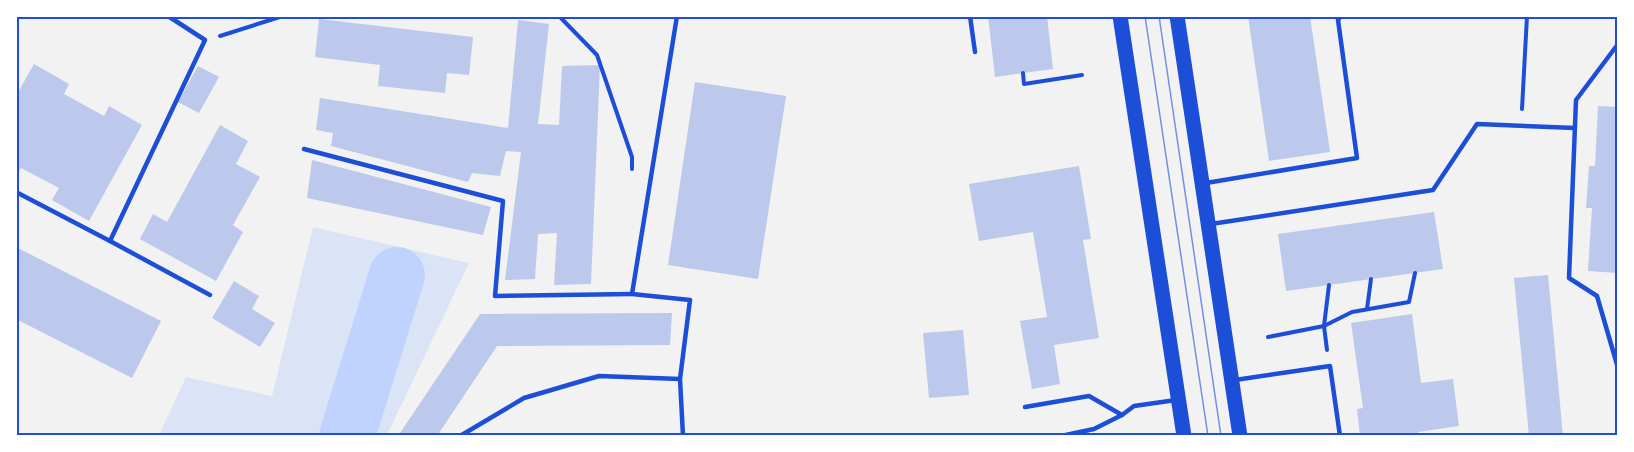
<svg xmlns="http://www.w3.org/2000/svg" width="1634" height="452" viewBox="0 0 1634 452" font-family="'Noto Sans',sans-serif">
<rect width="100%" height="100%" fill="#f2f2f2"/>
<!-- green -->
<polygon fill="#dbe4f7" points="313,227 469,263 387,435 159,435 186,377 272,396"/>
<g fill="none" stroke-linecap="round" stroke-linejoin="round">
<!-- river -->
<polyline stroke="#bfd3fe" stroke-width="56" points="347,436 397,275"/>
</g>
<!-- building -->
<g fill="#bdc9ec">
<polygon points="988,16 1047,16 1053,69 995,77"/>
<polygon points="1248,16 1310,16 1330,152 1269,161"/>
<polygon points="319,19 473,37 469,75 447,73 445,93 378,86 380,65 315,57"/>
<polygon points="518,20 549,24 538,124 559,125 562,66 600,65 591,284 554,285 557,233 538,234 535,279 505,280 521,152 506,151 500,176 472,173 468,182 331,146 333,133 316,130 320,98 508,128"/>
<polygon points="34,64 69,84 64,94 104,116 109,106 142,125 89,221 52,200 59,188 21,168 16,176 16,96"/>
<polygon points="198,66 219,77 199,113 178,102"/>
<polygon points="695,82 786,96 758,279 668,265"/>
<polygon points="1598,106 1618,107 1618,273 1588,271 1592,208 1586,208 1589,166 1595,166"/>
<polygon points="220,125 248,141 236,164 260,177 233,225 243,232 216,281 140,239 153,214 167,222"/>
<polygon points="312,160 491,207 483,235 307,198"/>
<polygon points="1079,166 1091,239 1083,240 1099,338 1054,345 1060,384 1032,389 1020,321 1047,317 1033,232 979,241 969,184"/>
<polygon points="1434,212 1443,269 1286,291 1278,234"/>
<polygon points="16,247 161,321 132,378 16,319"/>
<polygon points="1548,275 1563,436 1529,436 1514,278"/>
<polygon points="234,281 259,296 252,309 275,323 260,347 212,318"/>
<polygon points="672,313 670,345 497,346 437,436 398,436 480,314"/>
<polygon points="1412,314 1421,383 1453,379 1459,426 1418,432 1419,436 1360,436 1357,409 1363,408 1351,323"/>
<polygon points="963,330 969,395 929,398 923,333"/>
</g>
<g fill="none" stroke-linecap="round" stroke-linejoin="round">
<!-- path -->
<g stroke="#1d4ed8" stroke-width="4">
<polyline points="559,16 597,55 632,157 632,169"/>
<polyline points="220,36 283,16"/>
<polyline points="1023,73 1024,84 1082,75"/>
<polyline points="1522,109 1527,16"/>
<polyline points="1367,309 1371,279"/>
<polyline points="1268,337 1324,326 1352,312 1409,302 1415,273"/>
<polyline points="1327,350 1324,326 1329,285"/>
</g>
<!-- service -->
<g stroke="#1d4ed8" stroke-width="4.5">
<polyline points="677,16 632,294 690,300 680,379 683,436"/>
<polyline points="970,16 975,52"/>
<polyline points="1618,44 1576,100 1569,278 1597,296 1618,368"/>
<polyline points="304,149 503,201 495,296 632,294"/>
<polyline points="1206,183 1357,158 1338,20 1341,16"/>
<polyline points="16,192 110,241 205,40 168,16"/>
<polyline points="1211,224 1433,190 1477,124 1575,128"/>
<polyline points="110,241 210,295"/>
<polyline points="1235,380 1330,366 1340,436"/>
<polyline points="1025,407 1089,396 1122,415"/>
<polyline points="460,436 524,398 599,376 680,379"/>
<polyline points="1061,436 1094,429 1122,415 1134,406 1176,400"/>
</g>
<!-- primary -->
<g stroke="#1d4ed8" stroke-width="15">
<polyline points="1120,16 1184,436"/>
<polyline points="1177,16 1240,436"/>
</g>
<!-- tram -->
<g stroke="#7290e2" stroke-width="1.5">
<polyline points="1145,16 1208,436"/>
<polyline points="1159,16 1221,436"/>
</g>
</g>
<!-- border -->
<rect width="1634" height="452" fill="none" stroke="#ffffff" stroke-width="36"/>
<rect x="18" y="18" width="1598" height="416" fill="none" stroke="#1d4ed8" stroke-width="2"/>
</svg>
